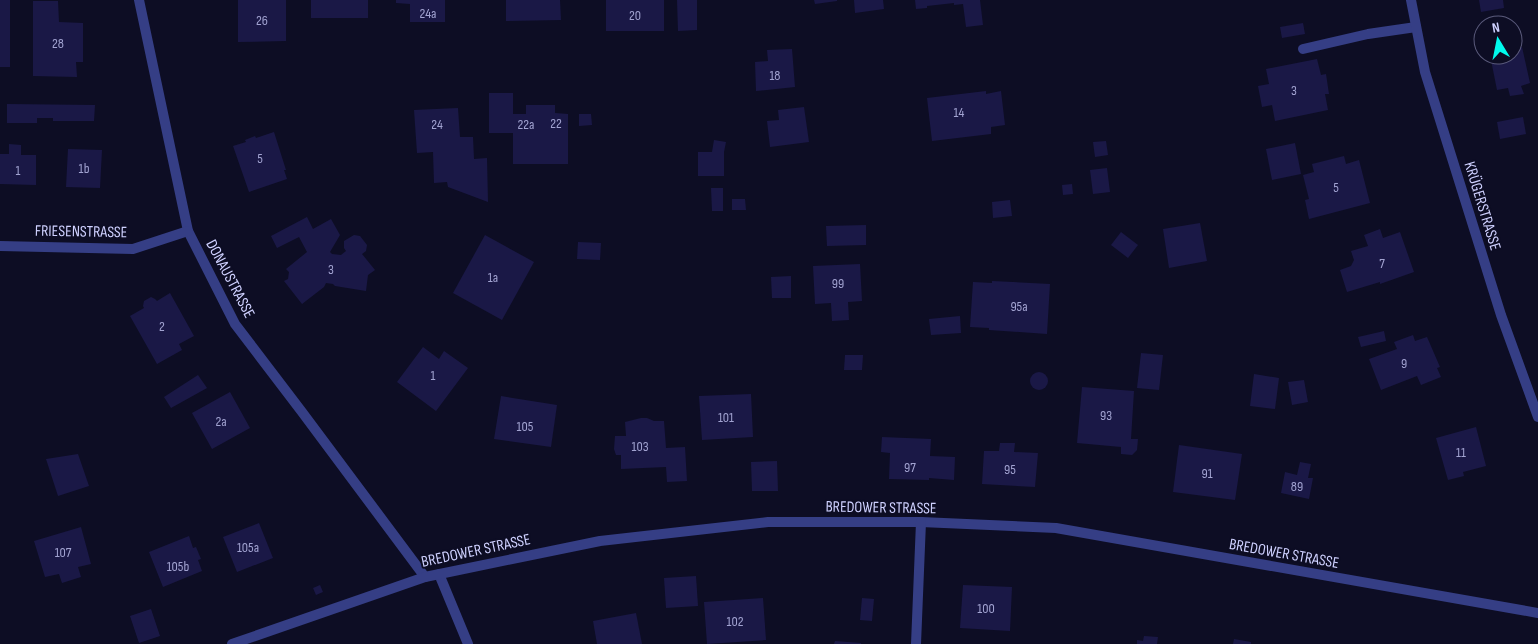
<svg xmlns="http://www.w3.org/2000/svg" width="1538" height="644" viewBox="0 0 1538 644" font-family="'Sofia Sans Condensed',sans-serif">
<rect width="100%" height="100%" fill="#0d0d24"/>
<!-- building -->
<g fill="#1a1846">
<rect x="0" y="0" width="10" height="67"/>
<polygon points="238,0 286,0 286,41 238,42"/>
<rect x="311" y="0" width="57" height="18"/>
<polygon points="396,0 445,0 445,22 410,22 410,4 396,3"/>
<polygon points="506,0 560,0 561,20 506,21"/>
<rect x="606" y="0" width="58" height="31"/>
<polygon points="677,0 697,0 697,30 678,31"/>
<polygon points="814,0 837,0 837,1 815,4"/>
<polygon points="854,0 883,0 884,9 855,13"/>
<polygon points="915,0 980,0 983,25 966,27 963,4 954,5 954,3 927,6 927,8 916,9"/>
<polygon points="1479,0 1503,0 1504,8 1481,12"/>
<polygon points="33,1 58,1 59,22 83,23 83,62 76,62 77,77 33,76"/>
<polygon points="1303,23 1305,34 1282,38 1280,27"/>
<polygon points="1522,47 1530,83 1521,86 1524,94 1510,96 1508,88 1497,90 1490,55 1513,55 1513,49"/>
<polygon points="792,49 795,87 756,91 755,62 768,61 767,50"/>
<polygon points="1317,59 1321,75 1326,74 1329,94 1325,94 1328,110 1275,121 1272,105 1262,107 1258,86 1269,84 1266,69"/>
<polygon points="986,91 986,94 1001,91 1005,125 991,127 991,134 932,141 927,98"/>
<polygon points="489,93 513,93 513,114 526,114 526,105 555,105 555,113 568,114 568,164 513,164 513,133 489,133"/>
<polygon points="7,104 95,105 94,121 53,121 53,118 37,118 37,123 7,123"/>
<polygon points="804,107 809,142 770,147 767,121 779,120 778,110"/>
<polygon points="458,108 460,137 473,137 474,159 487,158 488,202 448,187 447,182 434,183 433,152 417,153 414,110"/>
<polygon points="579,114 591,114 592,125 579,126"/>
<polygon points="1523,117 1526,134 1500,139 1497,122"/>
<polygon points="274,132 286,170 284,170 287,179 249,192 233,146 246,142 245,140 255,136 256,138"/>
<polygon points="714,140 726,142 724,152 724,176 698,176 698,152 712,152"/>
<polygon points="1106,141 1108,155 1095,157 1093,142"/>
<polygon points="1295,143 1301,174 1272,180 1266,149"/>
<polygon points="9,144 21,145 21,155 36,155 36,185 0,184 0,154 9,154"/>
<polygon points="68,149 102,150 100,188 66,187"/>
<polygon points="1344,156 1346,164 1359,160 1370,203 1309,219 1305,200 1309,199 1303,175 1314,172 1312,164"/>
<polygon points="1107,168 1110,192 1093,194 1090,170"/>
<polygon points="1072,184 1073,194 1063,195 1062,185"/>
<polygon points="711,188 723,188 723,211 712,211"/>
<polygon points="732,199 745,199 746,210 732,210"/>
<polygon points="1010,200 1012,216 993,218 992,202"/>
<polygon points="307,217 313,229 331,219 340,235 330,252 332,254 341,255 346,251 344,248 344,241 354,235 360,236 367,245 366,251 362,254 375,270 368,275 366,291 335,286 333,284 326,283 324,287 302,304 284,281 288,279 289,272 286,269 307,252 299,237 277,248 271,236"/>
<polygon points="1200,223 1207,261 1169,268 1163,229"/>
<polygon points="866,225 866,245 827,246 826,226"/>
<polygon points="1380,229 1383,238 1400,232 1414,272 1380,284 1380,282 1347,292 1340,270 1351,266 1354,260 1351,251 1368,246 1364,235"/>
<polygon points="1121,232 1138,245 1128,258 1111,245"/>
<polygon points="485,235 534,262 502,320 453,293"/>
<polygon points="578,242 601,243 600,260 577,259"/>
<polygon points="860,264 862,301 848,302 849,320 832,321 831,303 815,304 813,266"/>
<polygon points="791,276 791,298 772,298 771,277"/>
<polygon points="992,281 1050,284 1047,334 989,330 989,328 970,327 973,282 992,283"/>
<polygon points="170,293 194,336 179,344 182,350 157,364 130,316 144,308 143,306 144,301 151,297 155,299 157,301"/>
<polygon points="960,316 961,333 931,335 929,319"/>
<polygon points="1384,331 1386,341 1361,347 1358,337"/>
<polygon points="1413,335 1415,341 1427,337 1440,367 1437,368 1441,377 1421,385 1417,376 1381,390 1369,359 1397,349 1394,342"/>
<polygon points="423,347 439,359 444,351 468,368 436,411 397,382"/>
<polygon points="1141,353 1163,355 1159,390 1137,388"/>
<polygon points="845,355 863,355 862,370 844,370"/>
<circle cx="1039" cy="381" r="9"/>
<polygon points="1254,374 1279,378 1275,409 1250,406"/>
<polygon points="198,375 207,388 171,408 164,397"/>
<polygon points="1304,380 1308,402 1292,405 1288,382"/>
<polygon points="1082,387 1134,391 1131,439 1138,439 1137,450 1132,455 1121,454 1121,447 1077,443"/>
<polygon points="230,392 250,428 212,449 192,413"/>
<polygon points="751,394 753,437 702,440 699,396"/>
<polygon points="501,396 557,405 551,447 494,439"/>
<polygon points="641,418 647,418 654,421 664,421 666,448 685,447 687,481 667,482 666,467 621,469 621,455 616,455 614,449 615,436 626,436 625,422"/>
<polygon points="1476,427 1486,466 1463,472 1464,476 1448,480 1436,438"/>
<polygon points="882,437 931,439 930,456 955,457 954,480 929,478 929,480 889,479 890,453 881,452"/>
<polygon points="1000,443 1015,443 1014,452 1038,453 1035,487 982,484 984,451 999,451"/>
<polygon points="1179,445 1242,454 1235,500 1173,492"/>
<polygon points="78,454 89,486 58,496 46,459"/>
<polygon points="777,461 778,491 752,491 751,462"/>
<polygon points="1300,462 1311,464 1308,478 1313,478 1309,499 1281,493 1285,472 1297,475"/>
<polygon points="259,523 273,558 237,572 223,537"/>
<polygon points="81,527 91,564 78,567 81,577 62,583 59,574 45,577 34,541"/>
<polygon points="189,536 193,548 196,547 201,559 198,560 202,571 163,587 149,552"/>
<polygon points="696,576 698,606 666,608 664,578"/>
<polygon points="320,585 323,592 316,595 313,588"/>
<polygon points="963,585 1012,587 1010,631 960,628"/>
<polygon points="763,598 766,640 707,644 704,602"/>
<polygon points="862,598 874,599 872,621 860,620"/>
<polygon points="151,609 160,636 139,643 130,616"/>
<polygon points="636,613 642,644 597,644 593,621"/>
<polygon points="1144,636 1158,637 1157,644 1137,644 1137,640 1143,641"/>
<polygon points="1234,639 1251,642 1251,644 1233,644"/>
<polygon points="835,641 861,643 861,644 834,644"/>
</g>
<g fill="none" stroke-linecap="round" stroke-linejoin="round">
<!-- lane -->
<g stroke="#353e85" stroke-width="10">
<polyline points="1303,49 1368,34 1416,27"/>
<polyline points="439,574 468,644"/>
</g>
<!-- street -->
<g stroke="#353e85" stroke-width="10">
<polyline points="139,0 188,231 235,324 302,412 425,577"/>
<polyline points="1411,0 1425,72 1501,315 1538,417"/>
<polyline points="0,246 133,249 188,231"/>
<polyline points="232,644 425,577 600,541 768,522 921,522 1056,528 1538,613"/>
<polyline points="916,644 921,522"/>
</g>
</g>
<g text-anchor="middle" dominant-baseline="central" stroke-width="4" stroke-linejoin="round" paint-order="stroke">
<!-- number labels -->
<g font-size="14" fill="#a2a3d1">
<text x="428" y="13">24a</text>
<text x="635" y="15">20</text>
<text x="262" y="20">26</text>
<text x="58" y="43">28</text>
<text x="775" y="75">18</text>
<text x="1294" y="90">3</text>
<text x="959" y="112">14</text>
<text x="556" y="123">22</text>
<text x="437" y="124">24</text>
<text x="526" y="124">22a</text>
<text x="260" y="158">5</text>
<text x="84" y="168">1b</text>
<text x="18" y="170">1</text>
<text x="1336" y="187">5</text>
<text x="1382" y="263">7</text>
<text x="331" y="269">3</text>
<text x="493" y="277">1a</text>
<text x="838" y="283">99</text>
<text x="1019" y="306">95a</text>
<text x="162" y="326">2</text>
<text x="1404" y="363">9</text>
<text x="433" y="375">1</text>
<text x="1106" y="415">93</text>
<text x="726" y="417">101</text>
<text x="221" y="421">2a</text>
<text x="525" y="426">105</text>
<text x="640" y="446">103</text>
<text x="1461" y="452">11</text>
<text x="910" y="467">97</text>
<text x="1010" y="469">95</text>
<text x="1207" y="473">91</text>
<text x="1297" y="486">89</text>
<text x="248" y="547">105a</text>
<text x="63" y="552">107</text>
<text x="178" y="566">105b</text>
<text x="986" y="608">100</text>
<text x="735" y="621">102</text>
</g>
<!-- street labels -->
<g font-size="16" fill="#cfd1ff" stroke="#0d0d24">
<text transform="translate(1482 206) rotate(73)">KRÜGERSTRASSE</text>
<text transform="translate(81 232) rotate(1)">FRIESENSTRASSE</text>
<text transform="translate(230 279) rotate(62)">DONAUSTRASSE</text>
<text transform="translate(881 508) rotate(1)">BREDOWER STRASSE</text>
<text transform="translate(476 551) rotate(-12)">BREDOWER STRASSE</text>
<text transform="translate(1284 554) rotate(10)">BREDOWER STRASSE</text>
</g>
</g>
<!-- north arrow -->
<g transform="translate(1498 40) rotate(350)"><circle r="24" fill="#0d0d24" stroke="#5b5b7c"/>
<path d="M0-4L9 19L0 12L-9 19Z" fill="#00faed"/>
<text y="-8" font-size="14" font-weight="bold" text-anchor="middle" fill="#cfd1ff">N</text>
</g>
</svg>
